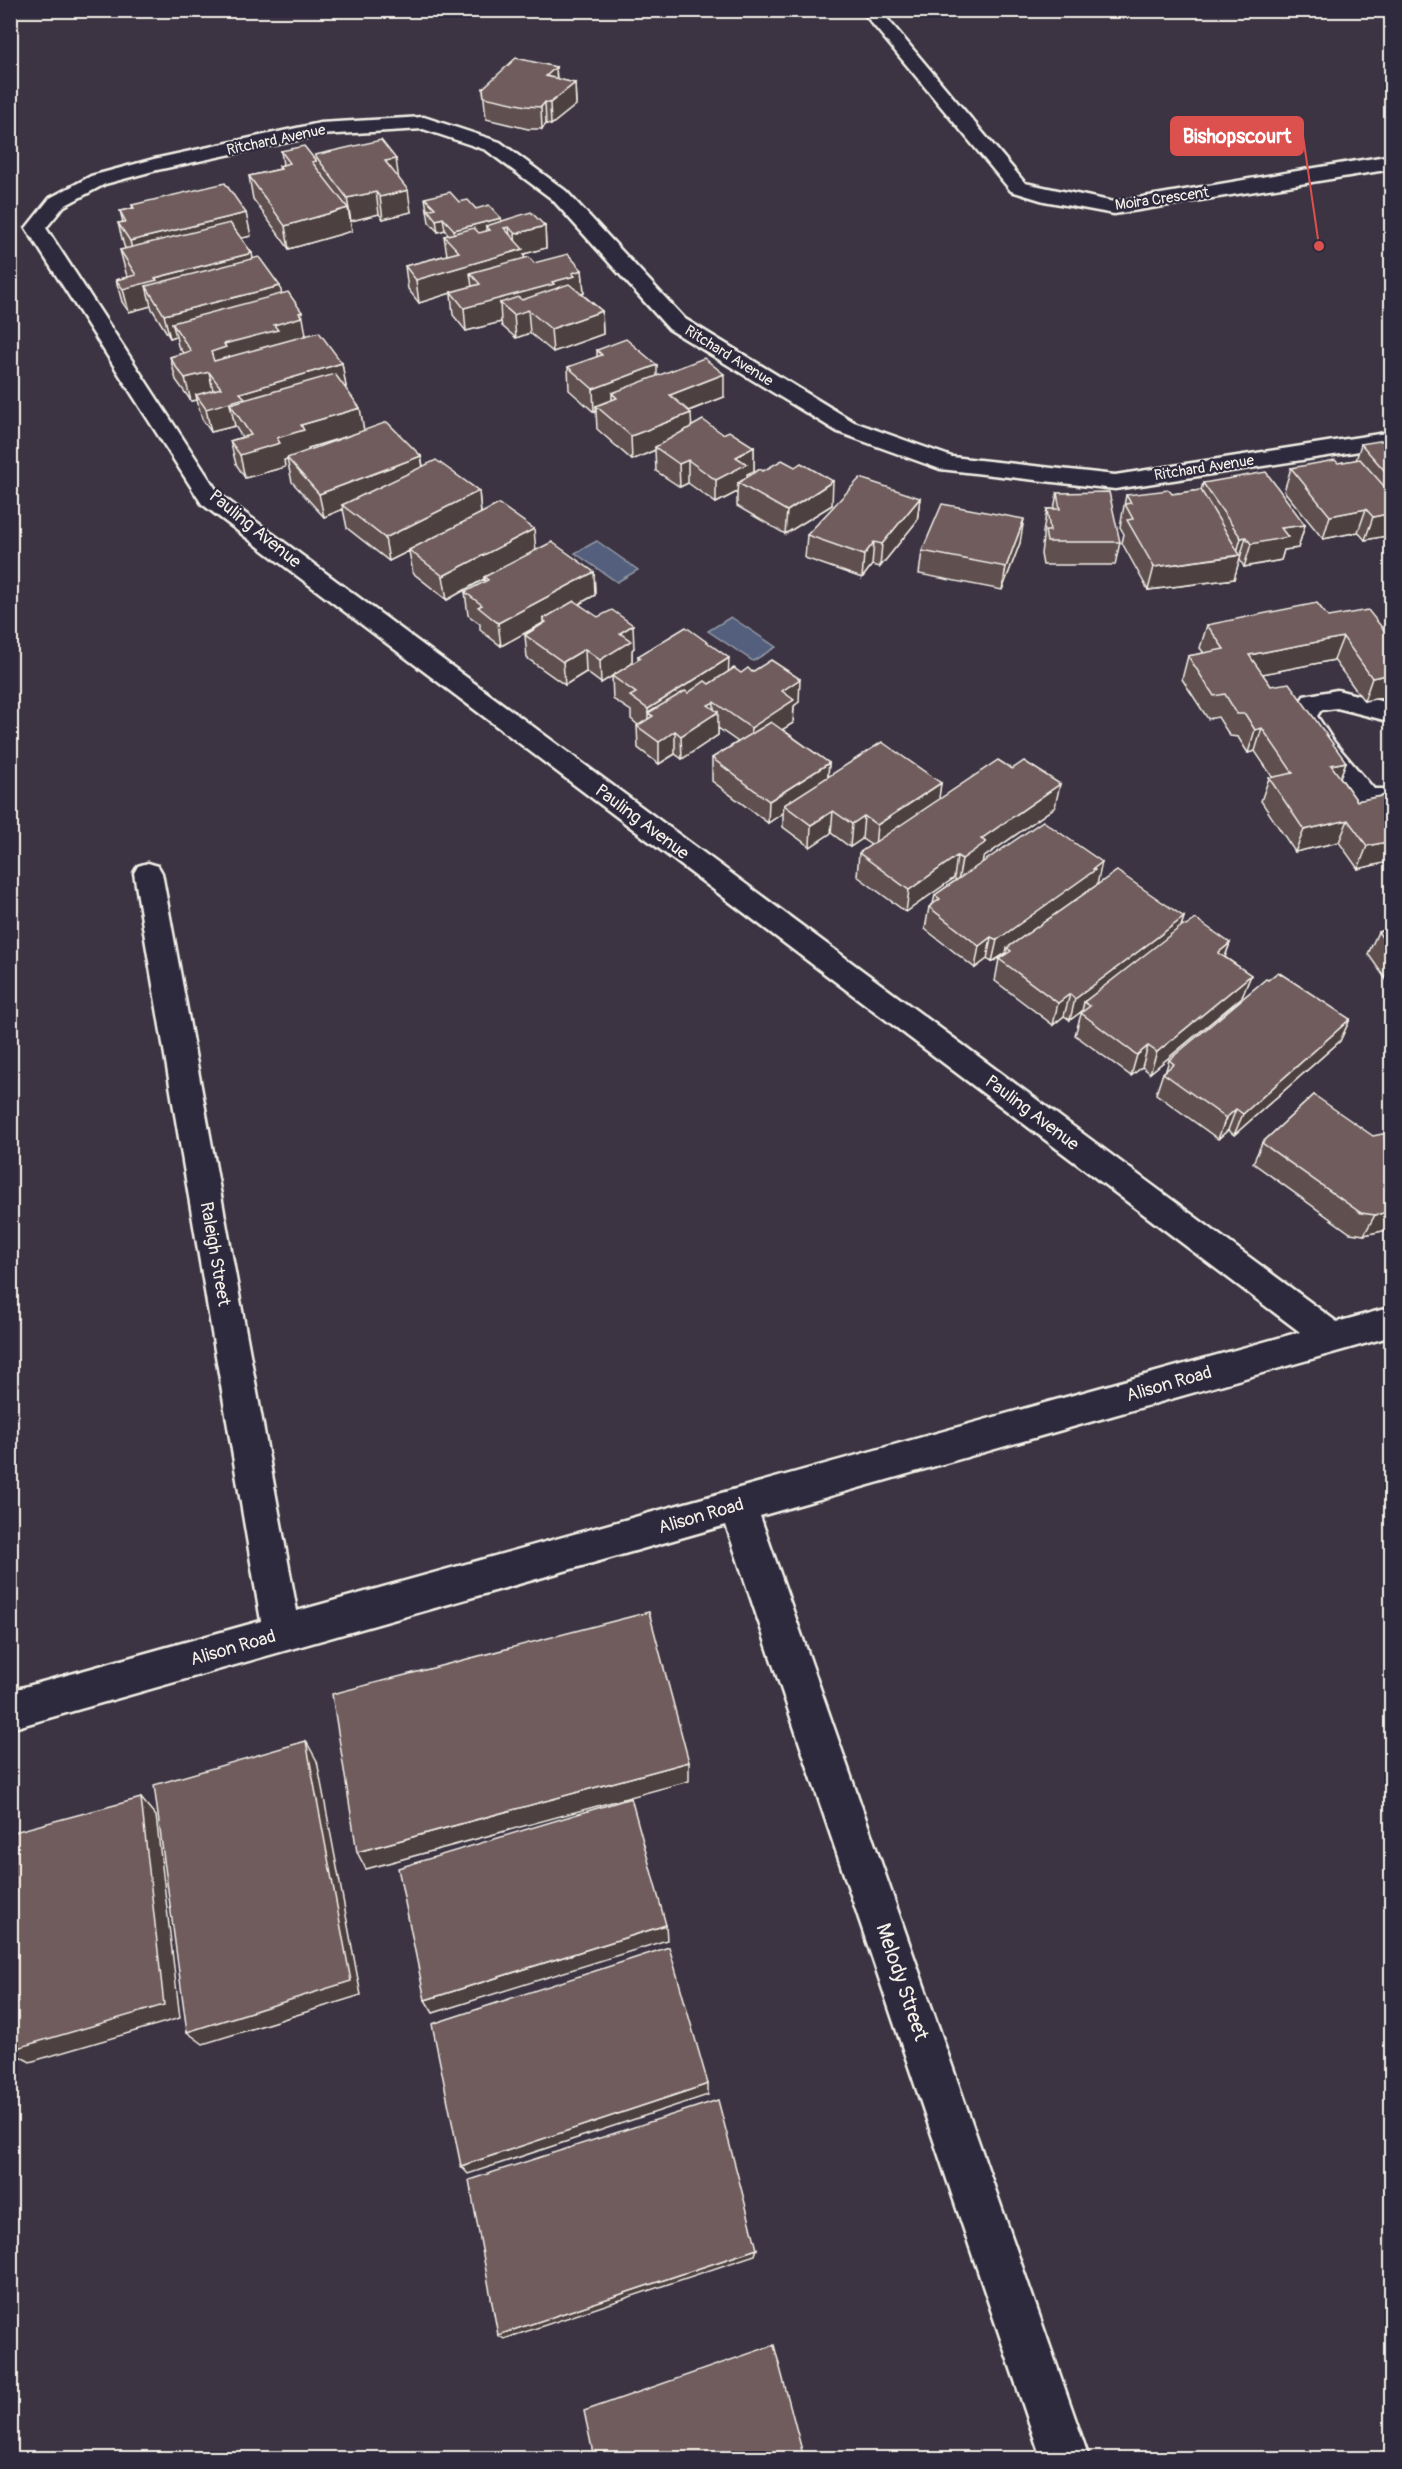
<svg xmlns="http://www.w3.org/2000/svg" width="1402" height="2469" viewBox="0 0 1402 2469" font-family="Pangolin,sans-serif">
<rect width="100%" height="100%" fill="#3c3443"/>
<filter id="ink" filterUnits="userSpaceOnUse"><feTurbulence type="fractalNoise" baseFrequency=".0167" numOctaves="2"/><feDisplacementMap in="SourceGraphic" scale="12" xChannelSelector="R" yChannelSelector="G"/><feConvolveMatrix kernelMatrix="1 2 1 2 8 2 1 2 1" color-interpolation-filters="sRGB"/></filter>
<g filter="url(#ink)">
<!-- water -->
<g fill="#525f7b" stroke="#9399a7" stroke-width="1.5">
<polygon points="597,541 638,570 617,582 575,553"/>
<polygon points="731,617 776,647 753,661 708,631"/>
</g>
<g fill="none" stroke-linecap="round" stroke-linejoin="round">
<defs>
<g id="minor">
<polygon points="861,10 880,10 1025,183 1114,202 1392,155 1392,169 1114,214 1044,201 1011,191"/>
<polygon points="424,117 500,142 566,191 685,319 854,422 952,457 1115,475 1392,432 1392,446 1115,489 940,469 838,432 669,329 552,199 486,150 423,129 320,135 157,170 105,184 64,206 46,228 219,494 1337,1322 1392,1307 1392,1336 760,1516 1089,2458 1041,2458 726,1525 10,1729 10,1691 261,1621 134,873 138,866 148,863 158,866 162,873 297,1611 1300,1332 202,504 26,228 50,198 91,176 154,159 320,123"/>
<polygon points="1337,690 1392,704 1392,722 1337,708 1321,710 1317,716 1334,742 1374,789 1392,789 1392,809 1357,806 1314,754 1291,716 1304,696"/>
</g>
</defs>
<!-- minor casing -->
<use href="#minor" stroke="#f4f1e8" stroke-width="5"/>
<!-- minor -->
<use href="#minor" fill="#2f2a3d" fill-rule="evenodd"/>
</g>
<!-- wall -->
<g fill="#5f4f50" stroke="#f4f1e8" stroke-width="1.5" fill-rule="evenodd">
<polygon points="556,67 557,79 575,83 576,105 551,125 546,124 542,129 528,129 486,119 483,88"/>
<polygon points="281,151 316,161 315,155 398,178 411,212 383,219 379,214 351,221 350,220 352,231 289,249 253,199 249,176 280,169 279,166 283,165"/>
<polygon points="425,198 459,202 501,218 501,221 545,226 546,248 524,254 524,259 534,263 582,270 584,293 581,293 602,311 603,334 553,352 530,333 516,338 502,326 501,322 466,331 453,315 451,293 419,303 408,289 405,266 447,255 444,236 449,235 445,230 438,232 429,222"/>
<path d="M132,205L251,236L241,238L253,259L282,294L306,335L305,336L342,363L346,387H344L363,431L421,456L423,466L479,491L481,513L536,550L594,572L595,595L579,604L634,648L632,650V664L638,660V656L728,672L741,673L799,702L794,706L793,723L782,729L829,763L828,776L941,783L938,800L1055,807L983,858L982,862L1097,885L1184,917L1181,926H1186L1230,943L1225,957L1251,975L1242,997L1150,1073L1142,1067L1131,1076L1075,1035L1082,1011L1070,1020L1064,1016L1053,1025L995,981L999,959L1005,955L1006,953L992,962L987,959L975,968L925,929L929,907L933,904L935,895L956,880L954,878L906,912L857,876L859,853L871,845L862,839L850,847L831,833L810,847L783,827V813L768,823L712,781V758L738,742L718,728V735L682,759L675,754L659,764L638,748L637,726L638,725L631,719V711L613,699L612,676L601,683L586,672L565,685L527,658L525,635L543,623L501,646L480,630V624L468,615L465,592L485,582L484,579L447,600L413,573L409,551L389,561L347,528L343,509L324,517L292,482L287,459L284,460L285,467L245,478L236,464L230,441L242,437L235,426L211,432L202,419L197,400L191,401L176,380L170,357L183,353L178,346L176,336L170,338L152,309L151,306L129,312L122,302L116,280L128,277L126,273L120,250L126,249L124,246L118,223L123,222L120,211L133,208ZM353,434L308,451V448Z"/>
<polygon points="597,350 657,376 724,397 689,411 692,427 723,434 754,447 754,471 747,474 747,477 763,471 832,505 785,534 737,506 737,492 716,503 688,483 680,487 656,471 655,450 632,460 597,429 596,411 594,412 569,390 568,367 597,357"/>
<polygon points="1361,444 1392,446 1392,535 1365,540 1358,532 1323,539 1284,491 1291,468 1338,463 1356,460"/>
<polygon points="1203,483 1305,525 1298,548 1284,550 1281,560 1244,567 1240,560 1239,560 1234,579 1148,590 1122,543 1124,534 1120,527 1126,495 1172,494 1201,490"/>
<polygon points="1057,493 1120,542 1115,565 1043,565 1041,554 1043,538 1043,532 1047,509 1054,509"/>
<polygon points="920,498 917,521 880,567 872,565 862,578 805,558 807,535"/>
<polygon points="1020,543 1002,590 919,574 922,551"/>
<polygon points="1328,617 1392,640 1364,701 1334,660 1262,674 1271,686 1346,762 1340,777 1357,801 1392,794 1392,861 1358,869 1339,842 1295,852 1261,801 1269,778 1273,778 1255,751 1248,753 1238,737 1230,736 1218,717 1208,719 1182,679 1188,656 1204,653 1200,648 1207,625"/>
<polygon points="1392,928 1392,988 1368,954 1378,932"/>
<polygon points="1350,1019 1340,1041 1234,1135 1228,1130 1218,1139 1156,1094 1163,1073 1166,1070 1169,1060"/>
<polygon points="1314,1095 1392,1229 1364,1235 1350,1233 1253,1163 1262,1143"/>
</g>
<!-- shaded-wall -->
<g fill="#4e4041" stroke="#f4f1e8" stroke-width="1.5">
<polygon points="556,67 557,89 546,76"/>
<polygon points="575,83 576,105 551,125 550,103"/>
<polygon points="545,102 546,124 542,129 541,107"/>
<polygon points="396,159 399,181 385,161"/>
<polygon points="408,190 411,212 383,219 380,197"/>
<polygon points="376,192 379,214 351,221 347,198"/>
<polygon points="348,208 352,231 289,249 285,226"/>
<polygon points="246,213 251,236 136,264 130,241"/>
<polygon points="443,218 445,230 438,232 436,220"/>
<polygon points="501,218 502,229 490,230 486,226 487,233 455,242 454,230"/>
<polygon points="545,226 546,248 524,254 525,272 470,273 472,287 451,292 451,293 419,303 416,280 516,251 515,234"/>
<polygon points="509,227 511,249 504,228"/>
<polygon points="252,253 256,276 146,286 151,306 129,312 123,289 155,278"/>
<polygon points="582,270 584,293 528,310 530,333 516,338 514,315 500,303 501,322 466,331 464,308 552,282 572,273"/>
<polygon points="280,286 285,309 172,323 176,336 170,338 164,315"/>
<polygon points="602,311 603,334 553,352 551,329"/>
<polygon points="302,312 306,335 305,335 306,340 216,375 211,352 224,344 274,325"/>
<polygon points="342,363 346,387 248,415 230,404 235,426 211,432 206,409 240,393"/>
<polygon points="657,365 657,388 617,398 612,393 612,405 596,406 596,411 594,412 593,389"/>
<polygon points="209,372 214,395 196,395 197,400 191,401 185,378"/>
<polygon points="724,374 724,397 670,418 670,395"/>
<polygon points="360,408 364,431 308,448 309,453 284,460 285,467 245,478 240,455 277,438 301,425"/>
<polygon points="691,413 692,436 655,447 655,450 632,460 631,436"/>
<polygon points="754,447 754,471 747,474 747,487 738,483 737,492 716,503 716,480 736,457"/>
<polygon points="421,456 425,479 342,505 343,509 324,517 319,494"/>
<polygon points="688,460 688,483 680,487 679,464"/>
<polygon points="833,481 832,505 785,534 787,511"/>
<polygon points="1392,481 1392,511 1380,513"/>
<polygon points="479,491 481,515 389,561 385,538"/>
<polygon points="920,498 917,521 880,567 882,544"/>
<polygon points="1366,509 1358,532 1323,539 1330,516"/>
<polygon points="1392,513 1392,535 1365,540 1373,517"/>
<polygon points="1024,519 1020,543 1002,590 1006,567"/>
<polygon points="1305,525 1298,548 1284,550 1281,560 1244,567 1251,544 1281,528"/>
<polygon points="534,529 536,552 484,577 484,579 447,600 443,576"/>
<polygon points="1246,537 1234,579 1148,590 1154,567 1236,556 1241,538"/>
<polygon points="874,542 872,565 862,578 864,555"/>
<polygon points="594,572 595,595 546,622 543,619 543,623 501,646 498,623"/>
<polygon points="633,625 634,648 632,650 632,664 601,683 600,660 620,633"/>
<polygon points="1343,637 1334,660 1242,678 1249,655"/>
<polygon points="585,649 586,672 565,685 563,662"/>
<polygon points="729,658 728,681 653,716 648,713 648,732 648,709"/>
<polygon points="1392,674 1392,696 1364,701 1372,678"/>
<polygon points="800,679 799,702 794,706 793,723 750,750 751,728 782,691"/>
<polygon points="714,702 714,715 718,712 718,735 682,759 681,736 708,705"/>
<polygon points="1262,728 1255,751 1248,753 1255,730"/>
<polygon points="675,731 675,754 659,764 659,742"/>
<polygon points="1346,762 1337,785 1331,765"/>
<polygon points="829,763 827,785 784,805 783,813 768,823 769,801"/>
<polygon points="941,783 938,806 875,848 877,825"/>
<polygon points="1060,784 1055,807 983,858 982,865 958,882 962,859 981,839"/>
<polygon points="833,811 831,833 810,847 811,825"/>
<polygon points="864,816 862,839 850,847 852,824"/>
<polygon points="1348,820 1339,842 1295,852 1304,830"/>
<polygon points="1392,841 1392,861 1358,869 1367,846"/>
<polygon points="957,856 954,878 906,912 909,890"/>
<polygon points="1102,862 1097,885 1007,948 1006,953 992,962 997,940"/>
<polygon points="1184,917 1177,939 1084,1002 1082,1011 1070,1020 1075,999"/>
<polygon points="991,937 987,959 975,968 979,946"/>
<polygon points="1230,943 1222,965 1218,953"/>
<polygon points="1251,975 1242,997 1150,1073 1157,1052"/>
<polygon points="1070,994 1064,1016 1053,1025 1058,1003"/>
<polygon points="1350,1019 1340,1041 1234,1135 1243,1114"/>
<polygon points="1148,1046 1142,1067 1131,1076 1137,1055"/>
<polygon points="1236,1109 1228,1130 1218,1139 1226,1118"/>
<polygon points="1392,1211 1392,1229 1364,1235 1375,1215"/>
<polygon points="306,1741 317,1761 361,1995 203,2044 187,2032"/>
<polygon points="689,1762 689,1781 366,1869 357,1852"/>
<polygon points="141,1798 156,1816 180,2018 30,2062 10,2051 10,2050"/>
<polygon points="666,1925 667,1940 433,2013 425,2000"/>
<polygon points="708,2084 708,2095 468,2174 461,2166"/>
<polygon points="757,2249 755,2255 504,2339 498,2335"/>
</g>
<!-- building -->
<g fill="#6f5c5d" stroke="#f4f1e8" stroke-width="1.5">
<polygon points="516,58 556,67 546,76 575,83 550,103 545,102 541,107 526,106 484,97 483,88"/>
<polygon points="381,140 396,159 385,161 408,190 380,197 376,192 347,198 315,155"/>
<polygon points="304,146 316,161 312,162 348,208 285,226 249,176 281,169 279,166 290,163 281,151"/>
<polygon points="225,183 246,213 130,241 118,223 126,222 120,211 134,208 132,205"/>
<polygon points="450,192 459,202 468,200 476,209 489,205 501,218 454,230 443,218 436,220 428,210 435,208 425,198"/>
<polygon points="531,212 545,226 515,234 509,227 504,228 523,249 416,280 405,266 459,252 444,236 474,228 479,233 490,230 486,226"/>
<polygon points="230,223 252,253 155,278 157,280 123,289 116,280 136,275 120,250"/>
<polygon points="568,254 582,270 572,273 575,276 552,282 554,284 464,308 451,292 480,284 470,273 529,257 534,263"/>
<polygon points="259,257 280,286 164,315 146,286"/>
<polygon points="569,284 602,311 551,329 528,310 514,315 500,303 518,297 522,300"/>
<polygon points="288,292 302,312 299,313 302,317 274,325 278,330 224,344 226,347 211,352 214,361 319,332 342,363 240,393 245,398 206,409 196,395 221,388 209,372 185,378 176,367 170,357 191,351 172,323"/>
<polygon points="626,339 657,365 593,389 568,367 602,355 597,350"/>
<polygon points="704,358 724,374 670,395 691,413 631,436 596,406 617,398 612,393"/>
<polygon points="335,374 360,408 301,425 304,430 277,438 280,443 240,455 230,441 251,435 230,404"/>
<polygon points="703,420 723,434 729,431 754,447 736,457 747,464 716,480 688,460 679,464 655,447"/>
<polygon points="387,422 421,456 319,494 287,458"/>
<polygon points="1385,440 1390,446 1392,446 1392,479 1361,444"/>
<polygon points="1360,459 1392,495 1392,513 1373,517 1366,509 1330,516 1291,468 1335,460 1338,463"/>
<polygon points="436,460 479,491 385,538 342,505"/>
<polygon points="782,460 795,467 801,463 833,481 787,511 738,483 760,469 763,471"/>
<polygon points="1266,472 1305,525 1281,528 1288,537 1251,544 1246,537 1241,538 1203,483"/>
<polygon points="860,478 920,498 882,544 874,542 864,555 807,535"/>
<polygon points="1169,490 1172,494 1201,490 1240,555 1154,567 1127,520 1133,519 1125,504 1131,503 1126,495"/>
<polygon points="1109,492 1120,542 1047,542 1045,531 1050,531 1047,509 1060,509 1057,493"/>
<polygon points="499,504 534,529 443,576 409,550"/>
<polygon points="942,504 1024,519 1006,567 922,551"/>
<polygon points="552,542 594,572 498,623 478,607 482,605 465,592 488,580 484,577"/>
<polygon points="574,601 598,617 612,610 633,625 620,633 631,641 600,660 585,649 563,662 525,635 546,622 543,619"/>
<polygon points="1317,603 1328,617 1368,610 1392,640 1392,674 1372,678 1343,637 1249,655 1271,686 1289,683 1346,762 1331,765 1357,801 1392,794 1392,841 1367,846 1348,820 1304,830 1269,778 1293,773 1262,728 1255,730 1245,714 1237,714 1225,694 1214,696 1188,656 1224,649 1207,625"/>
<polygon points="686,627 729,658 648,709 630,696 636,693 612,676 641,658 638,656"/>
<polygon points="771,660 800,679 782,691 794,700 751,728 714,702 708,705 718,712 681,736 675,731 659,742 637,726 653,716 648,713 685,691 688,693 705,681 709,684 734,668 741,673 748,668 752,672"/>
<polygon points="771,722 829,763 769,801 712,758"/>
<polygon points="882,742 941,783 877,825 864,816 852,824 833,811 811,825 784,805"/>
<polygon points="998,760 1012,769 1024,761 1060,784 981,839 986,842 962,859 957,856 909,890 859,853"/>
<polygon points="1043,821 1102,862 1093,869 1095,870 997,940 991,937 979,946 929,907 940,899 935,895"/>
<polygon points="1117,871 1184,917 1075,999 1070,994 1058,1003 999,959 1011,951 1007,948"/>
<polygon points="1196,919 1230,943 1218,953 1251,975 1157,1052 1148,1046 1137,1055 1081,1013 1090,1006 1084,1002 1183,925 1186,926"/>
<polygon points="1392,928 1392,951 1378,932"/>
<polygon points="1278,972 1350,1019 1243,1114 1236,1109 1226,1118 1163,1073 1174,1064 1169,1060 1266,979 1268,980"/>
<polygon points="1314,1095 1373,1136 1392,1132 1392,1211 1375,1215 1361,1213 1262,1143"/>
<polygon points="649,1612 689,1762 357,1852 332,1694"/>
<polygon points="306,1741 351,1981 187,2032 154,1785"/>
<polygon points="141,1798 164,2005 10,2050 10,1833"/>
<polygon points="631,1798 666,1925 425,2000 398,1868"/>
<polygon points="669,1947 708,2084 461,2166 432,2024"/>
<polygon points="718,2100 757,2249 498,2335 469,2180"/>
<polygon points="774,2345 804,2458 594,2458 584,2411"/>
</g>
</g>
<g text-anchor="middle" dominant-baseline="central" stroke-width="4.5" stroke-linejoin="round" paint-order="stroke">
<!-- far-street labels -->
<g font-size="15" fill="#f4f1e8" stroke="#2f2a3d">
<text transform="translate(276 140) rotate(-12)">Ritchard Avenue</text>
<text transform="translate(1162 199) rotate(-8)">Moira Crescent</text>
<text transform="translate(729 356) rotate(32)">Ritchard Avenue</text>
<text transform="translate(1204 468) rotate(-9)">Ritchard Avenue</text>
</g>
<!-- street labels -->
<g font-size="18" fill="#f4f1e8" stroke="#2f2a3d">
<text transform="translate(255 529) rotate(39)">Pauling Avenue</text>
<text transform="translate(642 822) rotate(37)">Pauling Avenue</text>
<text transform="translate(1032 1113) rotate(37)">Pauling Avenue</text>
<text transform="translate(215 1254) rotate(80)">Raleigh Street</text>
<text transform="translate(1169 1384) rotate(-16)">Alison Road</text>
<text transform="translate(701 1516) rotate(-16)">Alison Road</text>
<text transform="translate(233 1648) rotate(-16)">Alison Road</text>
</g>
<!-- near-street labels -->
<g font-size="21" fill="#f4f1e8" stroke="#2f2a3d">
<text transform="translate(902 1982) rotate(71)">Melody Street</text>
</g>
</g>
<!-- callouts -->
<path fill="none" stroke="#dc504e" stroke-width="2" d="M1319 246L1303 136"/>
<circle fill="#dc504e" stroke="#2f2a3d" stroke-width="2" cx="1319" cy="246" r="6"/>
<rect fill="#dc504e" stroke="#dc504e" stroke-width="2" x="1171" y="117" width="132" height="38" rx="6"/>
<g font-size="20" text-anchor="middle" font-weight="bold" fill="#fff">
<text x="1237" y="143">Bishopscourt</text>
</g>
<!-- margin -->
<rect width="1402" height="2469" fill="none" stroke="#2f2a3d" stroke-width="36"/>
<rect x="18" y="18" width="1366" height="2433" fill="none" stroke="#f4f1e8" stroke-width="2" filter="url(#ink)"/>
</svg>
